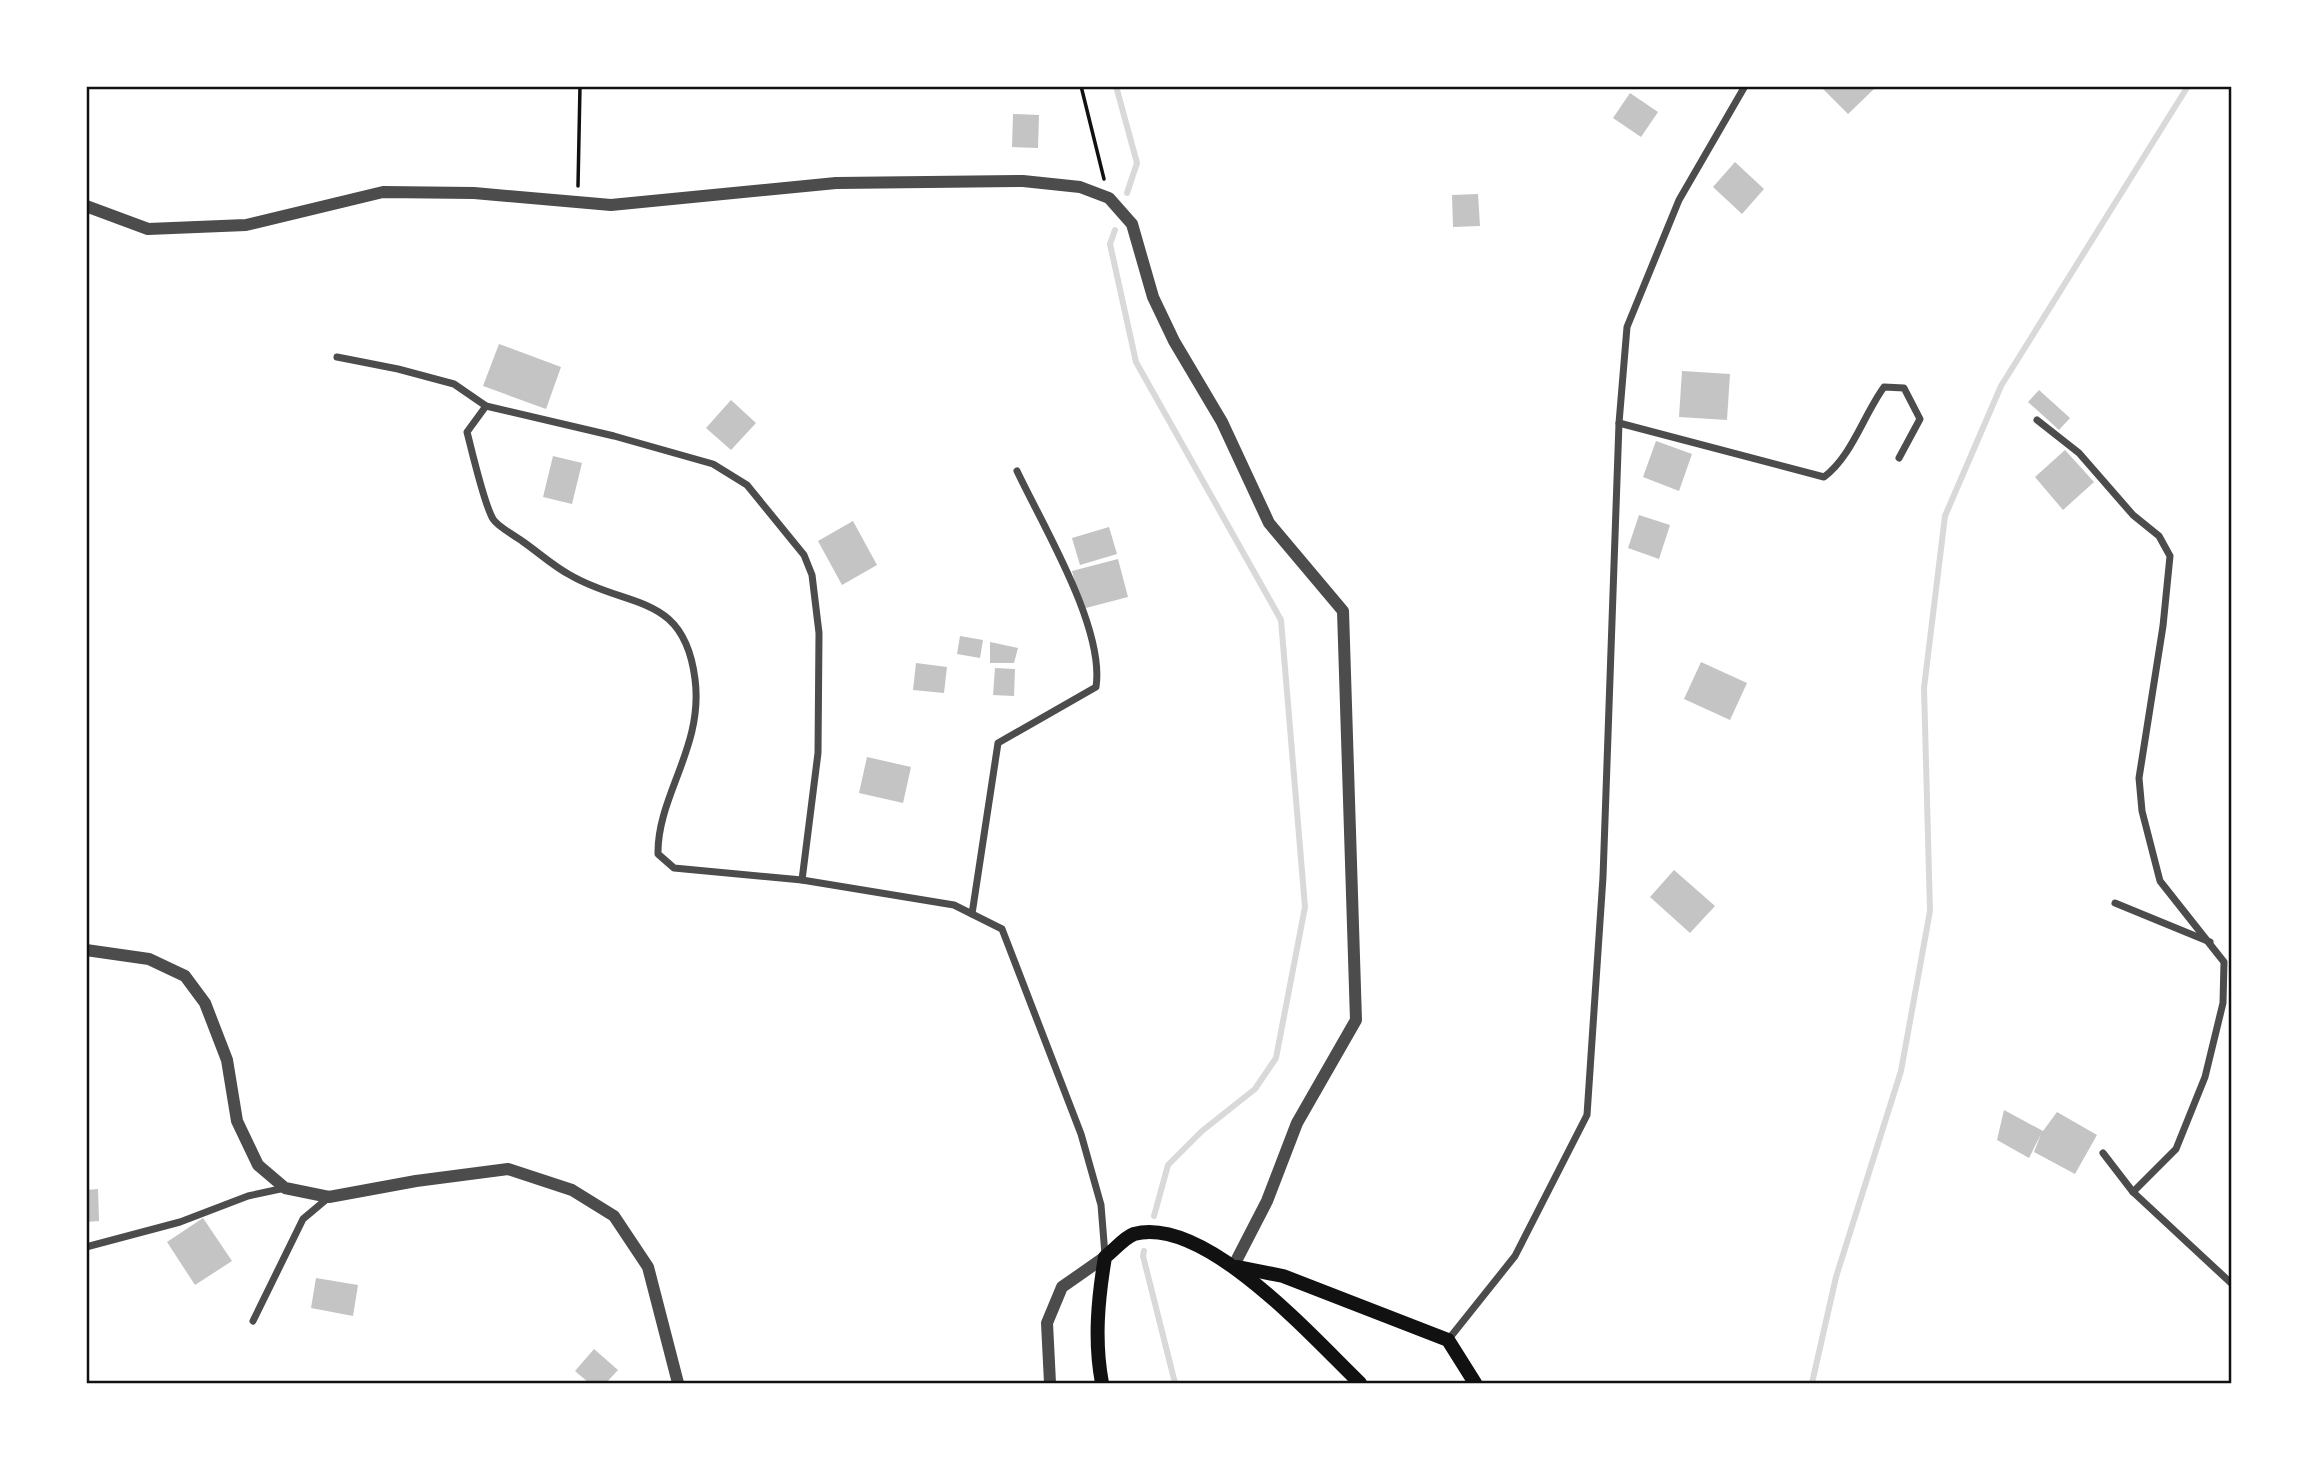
<svg xmlns="http://www.w3.org/2000/svg" width="2318" height="1469" viewBox="0 0 2318 1469" font-family="Overpass,sans-serif">
<rect width="100%" height="100%" fill="#fff"/>
<g fill="none" stroke-linecap="round" stroke-linejoin="round">
<!-- stream -->
<g stroke="#d9d9d9" stroke-width="6">
<polyline points="1116,86 1137,163 1127,193"/>
<polyline points="1115,230 1110,244 1136,362 1281,620 1305,907 1276,1058 1255,1089 1202,1131 1168,1165 1154,1216"/>
<polyline points="1144,1251 1143,1256 1175,1383"/>
<polyline points="1812,1383 1836,1277 1901,1071 1930,911 1924,688 1945,516 2001,386 2188,86"/>
</g>
</g>
<!-- building -->
<g fill="#c4c4c4">
<polygon points="1820,86 1871,86 1874,89 1848,114"/>
<polygon points="1630,93 1658,112 1641,137 1613,118"/>
<polygon points="1013,114 1039,115 1038,148 1012,147"/>
<polygon points="1735,162 1764,189 1742,214 1713,187"/>
<polygon points="1478,194 1480,226 1453,227 1452,195"/>
<polygon points="499,344 561,367 546,409 483,386"/>
<polygon points="1682,371 1730,374 1727,420 1679,417"/>
<polygon points="2039,390 2070,418 2059,430 2028,402"/>
<polygon points="731,400 756,423 731,450 706,428"/>
<polygon points="1656,441 1692,454 1679,491 1643,477"/>
<polygon points="2065,450 2094,482 2063,510 2035,477"/>
<polygon points="553,456 582,463 572,504 543,497"/>
<polygon points="1639,515 1670,525 1659,559 1628,548"/>
<polygon points="853,521 877,565 842,585 818,541"/>
<polygon points="1109,527 1117,554 1080,565 1072,538"/>
<polygon points="1118,559 1128,597 1082,609 1072,571"/>
<polygon points="960,636 983,640 980,658 957,654"/>
<polygon points="990,642 1018,648 1014,663 990,663"/>
<polygon points="1701,662 1747,683 1730,720 1684,699"/>
<polygon points="916,663 947,667 944,693 913,690"/>
<polygon points="995,668 1015,669 1014,696 993,695"/>
<polygon points="867,757 911,767 903,803 859,793"/>
<polygon points="1674,870 1715,906 1690,933 1650,897"/>
<polygon points="2004,1110 2043,1131 2057,1112 2097,1135 2075,1174 2034,1152 2041,1134 2029,1158 1997,1140"/>
<polygon points="98,1189 99,1221 86,1222 86,1190"/>
<polygon points="203,1218 232,1261 195,1285 167,1242"/>
<polygon points="316,1278 358,1285 353,1316 311,1308"/>
<polygon points="594,1349 618,1370 606,1383 589,1383 575,1371"/>
</g>
<g fill="none" stroke-linecap="round" stroke-linejoin="round">
<!-- path -->
<g stroke="#111" stroke-width="3.5">
<polyline points="1081,86 1104,179"/>
<polyline points="578,186 580,86"/>
</g>
<!-- minor -->
<g stroke="#4c4c4c" stroke-width="7">
<polyline points="337,357 398,369 454,384 486,406 614,436 713,464 747,485 804,555 812,575 819,633 818,753 802,880"/>
<path d="M486,406L467,432C472,451 484,504 493,519C498,527 514,535 522,541C538,552 553,566 570,575C628,609 684,592 695,679C704,747 657,796 658,854L674,868L802,880L954,905L1002,929L1081,1134L1101,1205L1105,1255"/>
<polyline points="2037,420 2079,453 2133,515 2159,536 2170,556 2163,626 2139,778 2142,811 2160,881 2224,962 2223,1003 2205,1077 2176,1149 2133,1192 2232,1284"/>
<path d="M1619,423L1824,477C1852,456 1863,416 1884,387L1904,388L1920,419L1899,458"/>
<polyline points="2115,903 2210,942"/>
<path d="M972,914L998,743L1096,687C1105,628 1043,526 1017,471"/>
<polyline points="2103,1153 2133,1192"/>
<polyline points="86,1247 180,1222 248,1196 285,1188"/>
<polyline points="253,1321 303,1219 328,1198"/>
<polyline points="1448,1340 1515,1256 1587,1115 1603,877 1619,423 1627,327 1679,200 1745,86"/>
</g>
<!-- tertiary -->
<g stroke="#4c4c4c" stroke-width="12">
<polyline points="86,206 148,229 246,225 383,192 474,193 611,205 836,183 1023,181 1080,187 1109,198 1132,224 1153,297 1174,341 1222,422 1269,523 1343,611 1356,1020 1297,1123 1267,1201 1233,1267"/>
<polyline points="86,950 149,959 185,976 205,1003 227,1060 237,1121 258,1165 285,1188 329,1197 416,1181 508,1169 572,1190 614,1216 648,1267 678,1383"/>
<polyline points="1050,1383 1047,1323 1062,1287 1105,1257"/>
</g>
<!-- secondary -->
<g stroke="#111" stroke-width="14">
<polyline points="1238,1267 1283,1276 1448,1340 1475,1383"/>
<path d="M1102,1383C1094,1341 1098,1299 1105,1257C1113,1251 1125,1237 1134,1234C1205,1215 1313,1338 1360,1383"/>
</g>
</g>
<!-- border -->
<rect width="2318" height="1469" fill="none" stroke="#ffffff" stroke-width="175"/>
<rect x="88" y="88" width="2142" height="1294" fill="none" stroke="#111" stroke-width="2.5"/>
</svg>
